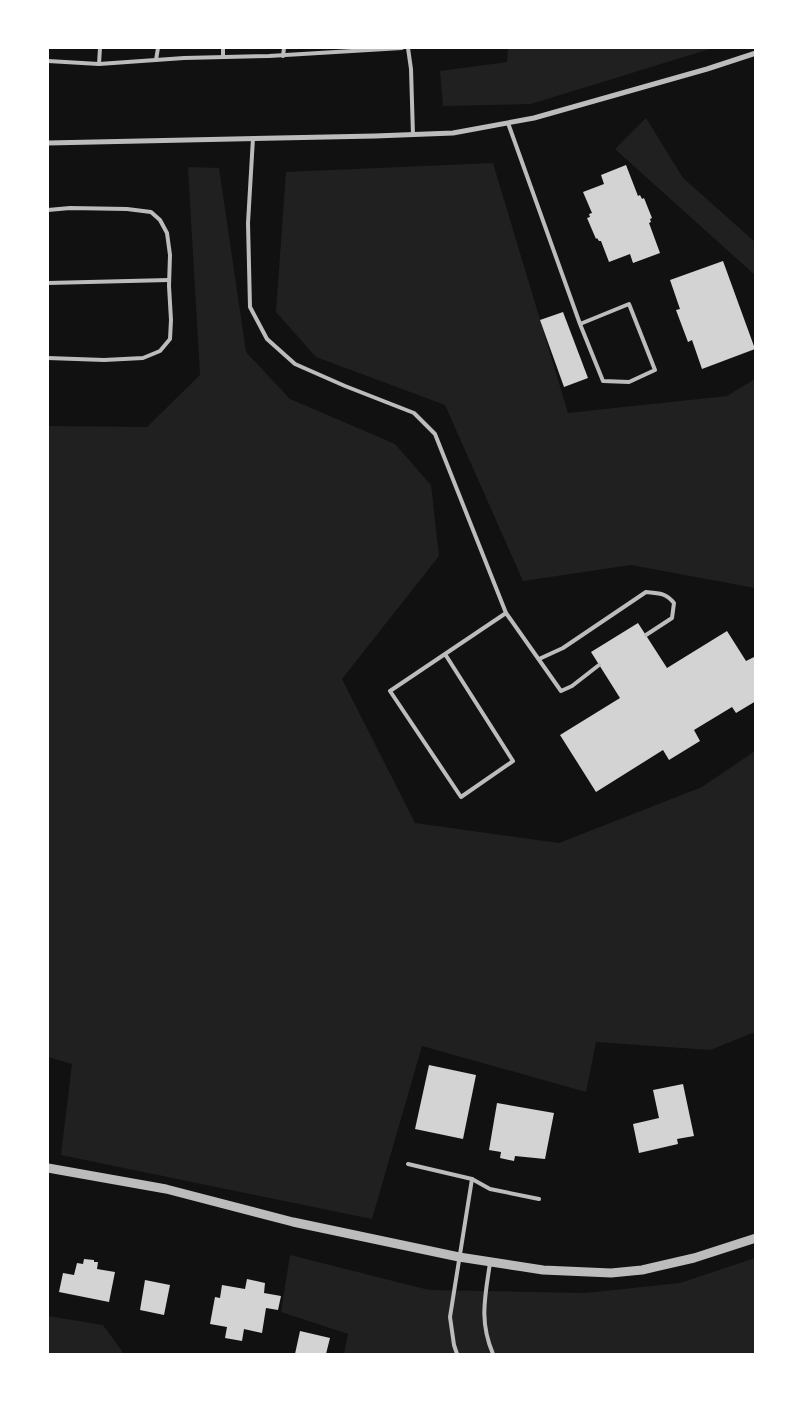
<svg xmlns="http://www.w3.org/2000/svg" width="803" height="1402" viewBox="0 0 803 1402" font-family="'Fira Sans',sans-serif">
<rect width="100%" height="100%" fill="#111"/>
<!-- green -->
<g fill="#202020">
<polygon points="508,48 713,48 531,104 443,106 440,71 507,62"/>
<polygon points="646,118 683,178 755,242 755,275 615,149"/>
<polygon points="493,163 568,413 727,396 755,379 755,588 631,565 523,581 445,405 316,357 276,312 286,172"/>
<polygon points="188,167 219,168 246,352 290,399 395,444 431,485 439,556 342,679 415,823 559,843 702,787 755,751 755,1032 710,1050 596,1042 586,1092 422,1046 372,1219 61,1155 72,1064 48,1057 48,426 147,427 200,375"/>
<polygon points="290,1255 429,1290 585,1293 680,1283 755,1258 755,1354 344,1354 348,1334 281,1312"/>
<polygon points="48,1316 103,1325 124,1354 48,1354"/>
</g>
<!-- building -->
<g fill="#d3d3d3">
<polygon points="626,165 638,196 640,195 642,199 644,198 652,218 650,219 651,222 649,223 660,253 633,263 630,254 609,262 601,241 599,241 597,238 596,239 587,218 590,217 589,214 592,213 583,192 604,184 601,175"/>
<polygon points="723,261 755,349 702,369 692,340 688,342 676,310 680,309 670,280"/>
<polygon points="563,312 588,378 564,387 540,320"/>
<polygon points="638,623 667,668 727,631 746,661 756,656 756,701 736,713 732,707 694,730 700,741 669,760 663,750 596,792 560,735 620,698 591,652"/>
<polygon points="429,1065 476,1075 463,1139 415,1129"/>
<polygon points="683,1084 694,1136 677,1139 678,1144 639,1153 633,1124 659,1118 653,1090"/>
<polygon points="497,1103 554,1113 545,1159 515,1156 514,1161 500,1158 501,1152 489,1150"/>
<polygon points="84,1259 94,1260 94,1262 98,1262 97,1269 115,1272 109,1302 59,1292 63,1273 74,1275 77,1263 83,1264"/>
<polygon points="247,1279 265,1283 264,1293 281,1296 278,1310 266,1308 262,1333 244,1329 242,1341 225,1338 227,1327 210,1324 215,1297 220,1298 222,1285 245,1289"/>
<polygon points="145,1280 170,1285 164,1315 140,1310"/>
<polygon points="300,1331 330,1338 326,1354 295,1354"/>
</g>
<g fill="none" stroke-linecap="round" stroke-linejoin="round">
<!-- service -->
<g stroke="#bcbcbc" stroke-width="4">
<polyline points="408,48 411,69 413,135"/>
<polyline points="283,56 284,48"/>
<polyline points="223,57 223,48"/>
<polyline points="156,60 158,48"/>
<polyline points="48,61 99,64 184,58 269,56 402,48"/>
<polyline points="99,64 100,48"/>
<polyline points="508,123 580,324 603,381 629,382 655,370 629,304 580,324"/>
<polyline points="253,138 248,223 250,307 267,339 295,364 345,386 414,413 435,434 506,613 390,691 461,797 513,761 445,654"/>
<polyline points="48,210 70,208 127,209 151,212 160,220 167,233 170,255 169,286 171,320 170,339 160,351 143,358 104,360 48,358"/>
<polyline points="48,283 169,280"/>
<polyline points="506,613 561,691 572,686 599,665"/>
<path d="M539,659L563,648L646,592C659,593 666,593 674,603L672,618L646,635"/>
<polyline points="408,1164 472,1179 490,1189 539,1199"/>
<path d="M490,1263C485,1297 479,1321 493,1354"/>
<polyline points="457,1354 454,1345 450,1317 472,1179"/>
</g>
<!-- minor -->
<polyline stroke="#bcbcbc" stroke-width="5" points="48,143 375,136 453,133 534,118 707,69 756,53"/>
<!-- tertiary -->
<polyline stroke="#bcbcbc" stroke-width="9" points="48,1168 166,1189 293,1222 459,1257 543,1270 611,1273 642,1270 694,1258 756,1238"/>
</g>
<!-- border -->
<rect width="803" height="1402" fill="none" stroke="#ffffff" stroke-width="98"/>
</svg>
